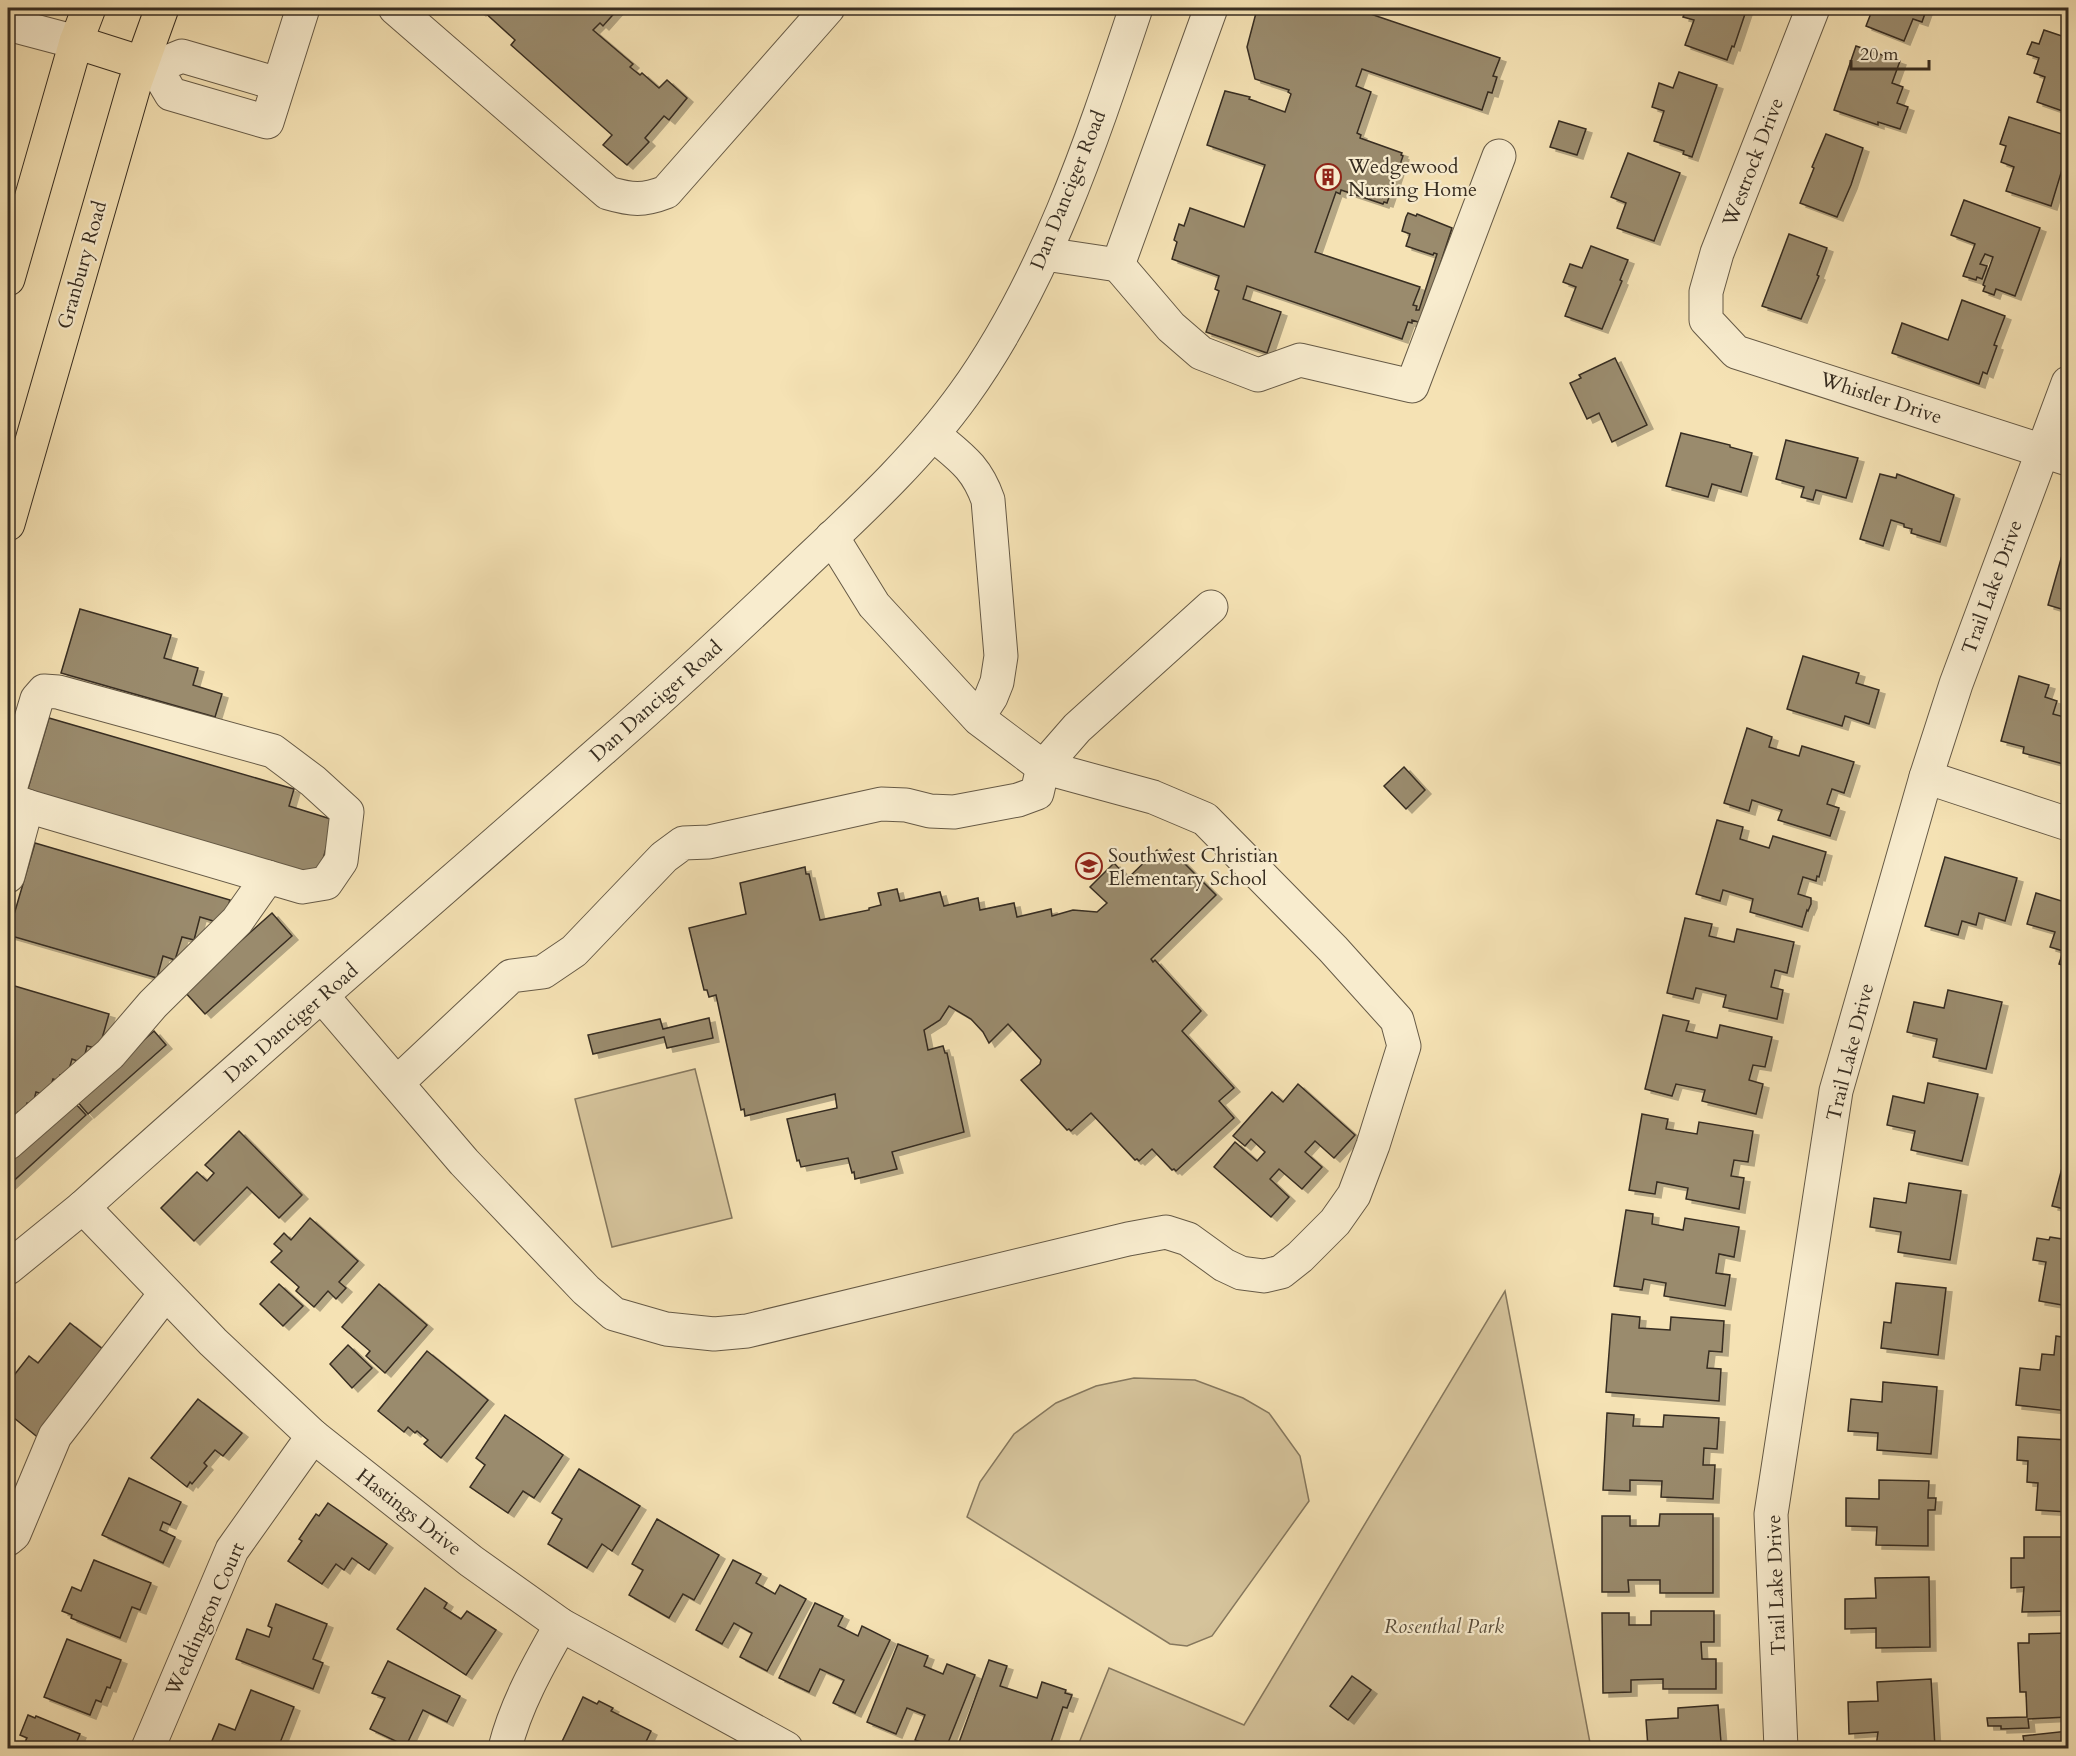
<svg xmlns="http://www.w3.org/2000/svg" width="2076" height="1756" viewBox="0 0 2076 1756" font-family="Cardo,serif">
<defs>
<filter id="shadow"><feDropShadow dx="6" dy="4" stdDeviation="0" flood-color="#0004"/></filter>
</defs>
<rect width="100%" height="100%" fill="#f5e2b4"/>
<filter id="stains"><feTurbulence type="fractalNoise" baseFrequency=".00333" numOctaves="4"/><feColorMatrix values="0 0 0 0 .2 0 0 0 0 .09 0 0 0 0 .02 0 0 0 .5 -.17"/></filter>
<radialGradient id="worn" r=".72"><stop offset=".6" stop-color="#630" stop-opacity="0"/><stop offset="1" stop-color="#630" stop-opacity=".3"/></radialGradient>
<!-- green -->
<g fill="#d5c39b" stroke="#86785e" stroke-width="1.5">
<polygon points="695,1069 732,1218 612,1247 575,1099"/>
<polygon points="1505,1291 1591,1748 1077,1748 1109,1668 1244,1725"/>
<polygon points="1134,1378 1195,1380 1243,1398 1269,1413 1300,1456 1309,1501 1212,1636 1187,1646 1170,1644 967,1517 980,1482 1014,1434 1056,1403 1096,1386"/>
</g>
<!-- building -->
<g fill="#9a8b6d" stroke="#372d21" stroke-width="1.5" filter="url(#shadow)">
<polygon points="475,8 619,8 603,26 600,23 593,30 633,64 630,67 640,75 642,73 659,88 667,80 687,98 669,120 664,116 645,138 649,142 627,165 603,145 612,135 511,45 515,40 482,10 480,12"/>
<polygon points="1254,8 1353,8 1500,58 1493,76 1497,77 1492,93 1488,92 1482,110 1362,69 1356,86 1371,92 1357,133 1361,135 1360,138 1402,153 1401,155 1403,156 1387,203 1384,202 1383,204 1341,190 1340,194 1336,192 1315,252 1420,287 1413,305 1417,306 1416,310 1419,310 1437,254 1434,253 1433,255 1406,246 1410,234 1402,231 1406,217 1408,213 1416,216 1417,214 1452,228 1421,323 1412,320 1412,323 1408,322 1402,339 1247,286 1243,299 1281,312 1267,353 1206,332 1219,291 1215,289 1219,276 1172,259 1177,242 1174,240 1179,224 1184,226 1190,208 1244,227 1265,165 1207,145 1225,91 1250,97 1249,99 1285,112 1291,94 1288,92 1289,90 1255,79 1247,47 1256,13 1252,12"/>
<polygon points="1687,8 1747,8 1734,47 1732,46 1727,60 1685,45 1694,20 1683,17"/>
<polygon points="1873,8 1927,8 1922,22 1913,19 1904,41 1866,26"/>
<polygon points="2044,30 2068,38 2068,113 2037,102 2045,77 2034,73 2039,58 2027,54 2032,42 2039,44"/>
<polygon points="1856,46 1900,61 1892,83 1903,87 1897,103 1908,107 1900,129 1878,122 1878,125 1834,110"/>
<polygon points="1679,72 1717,85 1692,157 1683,154 1684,151 1654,141 1664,111 1652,107 1659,83 1673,88"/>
<polygon points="2009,117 2068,136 2068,150 2051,206 2006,191 2014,167 2001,162 2006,146 2000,144"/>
<polygon points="1559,121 1586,129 1577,155 1550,147"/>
<polygon points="1826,134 1863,148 1851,185 1837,217 1800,203 1814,168 1812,167"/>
<polygon points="1628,153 1680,173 1654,241 1617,228 1626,203 1611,197"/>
<polygon points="1964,200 2040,228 2015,296 1996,289 1994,295 1983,291 1985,286 1983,285 1993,257 1985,254 1980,264 1987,266 1982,279 1977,277 1976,280 1963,276 1975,244 1951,235"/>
<polygon points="1789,234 1827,248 1817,275 1819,276 1801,319 1762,306"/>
<polygon points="1591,246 1628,260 1620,280 1622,281 1602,329 1565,316 1576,287 1563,282 1570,264 1582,268"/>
<polygon points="1962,300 2005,316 1994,345 1997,346 1987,374 1983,372 1979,384 1892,353 1902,323 1948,340"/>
<polygon points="1615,358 1647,425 1612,442 1599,413 1587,419 1570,383 1581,378 1579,375"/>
<polygon points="1681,433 1730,445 1730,447 1752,453 1741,492 1712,484 1708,497 1666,486"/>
<polygon points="1786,440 1858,458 1846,498 1816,490 1813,500 1801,497 1804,487 1776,479"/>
<polygon points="1880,474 1896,478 1897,474 1954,495 1940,542 1911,533 1912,529 1904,527 1904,524 1891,520 1883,546 1860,539"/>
<polygon points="2068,534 2068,611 2048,605"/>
<polygon points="80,609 171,635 164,658 198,668 193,685 222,694 215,717 61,673"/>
<polygon points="1803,656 1859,673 1856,683 1879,690 1869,724 1845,716 1842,726 1787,709"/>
<polygon points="2019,676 2049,685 2045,697 2057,701 2053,714 2068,718 2068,759 2067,765 2023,753 2024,747 2001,741"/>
<polygon points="49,718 294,789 289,806 334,820 318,877 27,792"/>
<polygon points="1747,728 1772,737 1769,747 1799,756 1802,746 1854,762 1844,793 1832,789 1827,804 1839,808 1830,836 1778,820 1782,810 1752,800 1749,811 1724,803"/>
<polygon points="1404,767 1425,790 1406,809 1384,786"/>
<polygon points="1717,820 1743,827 1740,839 1769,848 1773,836 1826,852 1819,877 1817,876 1816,881 1803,877 1798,894 1811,898 1811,904 1808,911 1807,910 1802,927 1750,912 1753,899 1723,890 1720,901 1696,894"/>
<polygon points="35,843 230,900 223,924 200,917 194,940 182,937 175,960 163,956 157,978 8,935"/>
<polygon points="1170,849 1216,895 1151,959 1153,962 1155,960 1201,1011 1182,1031 1234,1088 1219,1101 1234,1118 1176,1171 1174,1169 1172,1170 1152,1149 1139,1161 1137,1159 1135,1160 1091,1113 1071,1131 1069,1129 1067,1130 1021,1080 1040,1064 1041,1060 1008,1024 989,1043 983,1032 971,1019 949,1006 940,1020 924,1030 928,1050 943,1046 945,1053 947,1053 964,1132 892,1152 897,1169 855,1179 854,1172 852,1173 848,1158 801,1167 799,1160 797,1161 787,1119 837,1108 835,1094 745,1116 744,1109 741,1110 716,995 709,997 707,990 704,990 689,928 746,914 740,883 805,867 806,874 809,874 820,920 869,910 869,908 881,905 878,893 897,889 900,901 940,892 944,906 978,898 980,910 1014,903 1017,917 1051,909 1052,916 1073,910 1097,912 1107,903 1090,887 1114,863 1128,878 1157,850 1163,856"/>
<polygon points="1945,857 2017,878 2005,921 1979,913 1976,925 1962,921 1958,935 1925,926"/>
<polygon points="2036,893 2068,903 2068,967 2059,964 2063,951 2050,947 2055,932 2027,924"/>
<polygon points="272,913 292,936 205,1014 184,991"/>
<polygon points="1685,918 1712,924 1709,936 1734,942 1737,929 1794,942 1787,973 1775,970 1771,987 1783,990 1777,1019 1723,1007 1726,995 1696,988 1693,999 1667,993"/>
<polygon points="8,984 109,1014 99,1049 87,1046 83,1063 72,1059 67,1077 60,1075 59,1081 53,1079 48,1096 36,1092 33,1104 27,1103 24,1114 18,1112 15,1123 8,1121"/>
<polygon points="1948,990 2002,1002 1986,1069 1933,1057 1937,1039 1907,1032 1914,1002 1944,1008"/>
<polygon points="1663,1015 1689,1021 1686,1031 1717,1038 1720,1025 1772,1037 1765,1067 1753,1065 1749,1080 1763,1084 1756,1114 1702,1101 1705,1090 1676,1084 1672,1096 1645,1089"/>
<polygon points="709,1018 713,1038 667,1048 664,1037 593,1054 588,1035 660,1019 663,1029"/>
<polygon points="154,1031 166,1045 88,1114 76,1100"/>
<polygon points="1928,1083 1978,1094 1962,1161 1911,1150 1915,1131 1887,1125 1893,1096 1924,1103"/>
<polygon points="1298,1084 1355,1135 1334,1158 1315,1141 1305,1152 1322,1167 1302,1189 1279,1169 1270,1179 1289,1197 1271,1217 1214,1167 1235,1142 1257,1161 1265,1152 1251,1139 1245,1146 1233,1136 1272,1092 1283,1102"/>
<polygon points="74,1102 86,1115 8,1186 8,1162"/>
<polygon points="1642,1114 1668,1119 1666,1129 1697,1134 1699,1122 1753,1131 1748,1162 1734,1160 1731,1176 1744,1178 1739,1209 1686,1199 1688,1188 1657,1182 1655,1194 1629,1190"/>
<polygon points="239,1131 302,1195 279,1218 247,1187 194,1241 161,1208 197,1172 207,1181 214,1173 205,1165"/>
<polygon points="2062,1168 2068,1170 2068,1210 2052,1206"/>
<polygon points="1909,1183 1961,1191 1950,1260 1898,1252 1901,1232 1870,1227 1874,1198 1906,1203"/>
<polygon points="1626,1210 1653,1214 1652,1224 1683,1230 1685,1218 1739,1227 1734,1257 1719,1254 1716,1273 1730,1275 1725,1306 1664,1296 1666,1283 1644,1279 1642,1290 1614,1286"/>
<polygon points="310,1218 358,1261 339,1282 346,1288 336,1299 328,1291 314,1307 296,1291 299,1287 271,1262 282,1251 274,1244 284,1233 291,1240"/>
<polygon points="2050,1237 2068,1240 2068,1306 2039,1301 2046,1262 2033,1260 2037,1238 2049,1240"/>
<polygon points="1896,1283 1946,1288 1938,1355 1881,1348 1884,1322 1891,1323"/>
<polygon points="279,1284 303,1306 283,1326 260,1304"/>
<polygon points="379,1284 427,1325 385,1373 366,1356 370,1351 342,1327"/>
<polygon points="1612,1314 1640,1317 1639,1328 1670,1330 1671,1317 1724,1321 1722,1352 1709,1351 1707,1368 1721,1369 1719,1401 1606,1392"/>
<polygon points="70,1323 109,1354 41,1440 8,1413 8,1383 29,1356 38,1363"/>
<polygon points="2056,1336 2068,1338 2068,1411 2016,1405 2020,1368 2040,1370 2042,1354 2054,1355"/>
<polygon points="348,1345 372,1368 352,1388 330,1364"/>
<polygon points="427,1351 488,1400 441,1458 424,1444 428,1440 417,1431 415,1433 408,1427 404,1432 378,1411"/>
<polygon points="1883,1382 1937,1387 1931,1454 1877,1450 1878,1433 1848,1431 1851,1399 1882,1402"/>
<polygon points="198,1399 242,1433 223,1456 215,1450 204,1463 207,1466 192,1484 190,1482 187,1487 151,1458"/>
<polygon points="1607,1413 1634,1415 1633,1426 1663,1427 1664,1415 1719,1418 1717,1449 1704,1448 1703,1465 1715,1465 1713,1499 1661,1497 1662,1481 1630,1480 1630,1491 1603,1490"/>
<polygon points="505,1415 563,1455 534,1498 523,1491 508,1513 470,1487 485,1465 476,1458"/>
<polygon points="2018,1437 2068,1440 2068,1512 2036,1510 2038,1483 2027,1482 2028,1461 2017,1460"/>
<polygon points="579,1469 640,1506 612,1551 602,1544 587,1568 548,1544 562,1519 552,1513"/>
<polygon points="129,1478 181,1502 170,1525 163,1522 160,1530 175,1537 163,1563 102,1535"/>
<polygon points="1879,1480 1929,1481 1928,1498 1936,1498 1935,1510 1928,1510 1928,1546 1876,1545 1877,1527 1846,1526 1846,1498 1879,1499"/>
<polygon points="328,1503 387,1544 369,1570 352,1558 344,1570 336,1564 322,1584 288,1561 302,1541 299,1539 316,1514 319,1516"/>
<polygon points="1660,1514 1713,1514 1713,1593 1660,1593 1660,1580 1628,1580 1629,1592 1602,1592 1602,1516 1630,1516 1630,1526 1659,1526"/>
<polygon points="657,1519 719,1555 694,1600 683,1594 669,1618 629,1595 643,1570 632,1564"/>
<polygon points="2024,1537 2068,1537 2068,1611 2022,1612 2024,1587 2011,1588 2011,1558 2024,1558"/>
<polygon points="94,1560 151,1583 140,1610 132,1607 120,1638 71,1618 72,1615 62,1611 72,1587 81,1591"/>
<polygon points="733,1560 761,1574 756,1583 775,1594 780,1585 806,1599 767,1671 740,1657 752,1633 734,1623 722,1644 696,1630"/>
<polygon points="1929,1577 1930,1647 1876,1648 1876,1628 1845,1629 1845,1599 1876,1598 1875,1578"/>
<polygon points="425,1588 447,1603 444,1608 461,1619 467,1611 496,1630 466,1675 397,1629"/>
<polygon points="815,1603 843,1616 838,1626 858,1636 862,1626 890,1640 855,1713 833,1703 844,1680 820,1669 809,1692 779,1678"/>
<polygon points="276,1604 327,1624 313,1659 323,1663 313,1689 236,1659 247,1629 269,1637 272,1628 268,1626"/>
<polygon points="1651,1611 1714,1611 1714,1642 1701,1642 1702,1659 1716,1659 1716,1689 1663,1689 1663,1679 1631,1680 1631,1692 1603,1693 1602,1613 1629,1613 1629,1625 1651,1625"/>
<polygon points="2068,1633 2068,1717 2028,1719 2029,1728 2001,1729 2001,1726 1988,1726 1987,1718 2027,1717 2026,1692 2020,1692 2018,1643 2029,1643 2029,1634"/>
<polygon points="67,1639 121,1660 110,1688 107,1687 101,1702 96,1700 90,1715 44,1697"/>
<polygon points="898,1644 928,1656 924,1666 943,1674 947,1664 975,1675 946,1748 938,1748 915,1740 925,1715 907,1708 896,1734 867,1722"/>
<polygon points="989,1660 1007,1666 1000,1686 1037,1698 1042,1682 1066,1690 1065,1693 1072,1695 1067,1708 1063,1707 1049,1748 957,1748"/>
<polygon points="388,1661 460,1696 447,1722 423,1710 406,1746 370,1729 385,1698 372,1693"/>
<polygon points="1352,1676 1371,1690 1348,1720 1330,1706"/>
<polygon points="1931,1679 1935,1747 1882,1748 1882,1746 1876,1747 1878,1732 1849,1734 1848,1702 1878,1701 1877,1682"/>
<polygon points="251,1690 294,1707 278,1748 280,1748 209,1748 219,1724 235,1730"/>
<polygon points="583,1697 597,1704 599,1701 613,1708 611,1711 651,1731 643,1748 559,1748"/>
<polygon points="1718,1705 1721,1742 1703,1744 1703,1747 1722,1746 1722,1748 1648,1748 1646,1720 1678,1718 1678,1708"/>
<polygon points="28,1715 35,1718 36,1716 80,1734 74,1748 22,1748 27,1738 20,1735"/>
<polygon points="2068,1731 2068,1748 2025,1748 2023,1736"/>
</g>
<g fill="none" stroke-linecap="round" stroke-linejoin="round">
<defs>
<g id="minor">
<path d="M395,8L608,193C632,200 643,201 666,192L828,8"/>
<polyline points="1813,8 1717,253 1706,292 1706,320 1736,352 2068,459"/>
<polyline points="8,24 76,42"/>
<polyline points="278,84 182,56 155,67 171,94 267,122 303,8"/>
<polyline points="1045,254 1118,265 1211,8"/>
<polyline points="1118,265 1171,327 1201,353 1258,375 1300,360 1412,386 1499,156"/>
<path d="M933,434C960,457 976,466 988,500L1001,656L997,682L991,697L978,717"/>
<polyline points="1926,777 2068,824"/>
<polyline points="8,796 37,699 44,691 58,692 273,751 313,781 347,812 341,861 326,883 302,887 268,877 237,921 153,1004 110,1054 8,1143"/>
<polyline points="8,799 27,806 8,876"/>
<polyline points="27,806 268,877"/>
<polyline points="322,996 464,1162 586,1290 614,1314 666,1329 714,1334 747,1331 1128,1239 1166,1232 1188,1239 1224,1265 1241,1273 1264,1276 1281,1272 1300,1257 1335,1222 1354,1195 1373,1145 1404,1046 1397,1020 1333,949 1205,819 1153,797 1043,767 979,719 874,605 832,537"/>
<polyline points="397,1083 511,976 543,972 574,951 664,857 683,843 709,842 881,804 906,805 930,811 954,812 1018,800 1037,793 1043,767 1077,728 1211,607"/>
<polyline points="83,1207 213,1342 313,1436 471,1561 561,1625 786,1748"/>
<path d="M8,1268L83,1207C255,1052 430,901 604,748C672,689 737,628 802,566C859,512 918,458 964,394C1046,280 1092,140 1136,8"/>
<polyline points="8,1539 14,1534 55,1436 165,1294"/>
<polyline points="148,1748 232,1550 313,1436"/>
<path d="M505,1748C516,1704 539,1664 561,1625"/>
<polyline points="1781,1748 1771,1514 1836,1091 1926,777 1956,684 2068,383"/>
</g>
<g id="major">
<polyline points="76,42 142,63"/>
<polyline points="8,279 76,42 89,8"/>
<polyline points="8,524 135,83 162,8"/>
</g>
</defs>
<!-- minor casing -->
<use href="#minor" stroke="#665a46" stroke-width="35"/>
<!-- major casing -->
<use href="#major" stroke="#372d21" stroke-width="35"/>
<!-- minor -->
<use href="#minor" stroke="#f8ecce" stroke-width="33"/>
<!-- major -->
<use href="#major" stroke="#f5e2b4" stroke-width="33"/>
</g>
<!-- icons -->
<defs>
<symbol id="building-ring" viewBox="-11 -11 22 22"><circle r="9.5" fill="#f8ecce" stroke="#8f2418" stroke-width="1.5"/><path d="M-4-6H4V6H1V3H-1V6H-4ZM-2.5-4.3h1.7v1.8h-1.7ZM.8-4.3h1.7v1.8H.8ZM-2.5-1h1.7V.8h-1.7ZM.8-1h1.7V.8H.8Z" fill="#8f2418"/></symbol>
<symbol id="school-ring" viewBox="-11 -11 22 22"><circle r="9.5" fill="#f8ecce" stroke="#8f2418" stroke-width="1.5"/><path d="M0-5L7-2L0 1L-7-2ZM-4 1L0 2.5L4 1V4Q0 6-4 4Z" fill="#8f2418"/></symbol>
</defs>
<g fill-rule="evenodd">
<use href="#building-ring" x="1313" y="162" width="30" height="30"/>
<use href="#school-ring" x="1074" y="851" width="30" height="30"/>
</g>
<g text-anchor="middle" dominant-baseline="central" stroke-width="4.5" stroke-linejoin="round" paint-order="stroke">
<!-- street labels -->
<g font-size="20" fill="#372d21" stroke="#f8ecce">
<text transform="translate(1753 162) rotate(-69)">Westrock Drive</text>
<text transform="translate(1068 190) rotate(-68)">Dan Danciger Road</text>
<text transform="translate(82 265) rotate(-74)">Granbury Road</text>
<text transform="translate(1881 398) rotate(18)">Whistler Drive</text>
<text transform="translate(1992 587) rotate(-70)">Trail Lake Drive</text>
<text transform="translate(656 701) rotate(-42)">Dan Danciger Road</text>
<text transform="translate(291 1023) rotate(-41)">Dan Danciger Road</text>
<text transform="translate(1850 1052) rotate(-76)">Trail Lake Drive</text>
<text transform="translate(409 1512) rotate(38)">Hastings Drive</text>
<text transform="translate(1776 1585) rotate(-92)">Trail Lake Drive</text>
<text transform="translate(205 1619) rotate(-66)">Weddington Court</text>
</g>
<!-- poi labels -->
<g font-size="20" fill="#372d21" stroke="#f8ecce" text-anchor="start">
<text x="1348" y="166">Wedgewood<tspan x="1348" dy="23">Nursing Home</tspan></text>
<text x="1108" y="855">Southwest Christian<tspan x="1108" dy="23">Elementary School</tspan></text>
</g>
<!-- park labels -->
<g font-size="20" font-style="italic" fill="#574b39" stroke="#f8ecce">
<text x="1444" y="1626">Rosenthal Park</text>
</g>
</g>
<!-- margin -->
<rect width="2076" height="1756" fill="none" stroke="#f5e2b4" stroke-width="30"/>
<rect x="9" y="9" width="2058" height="1738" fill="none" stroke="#372d21" stroke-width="3"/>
<rect x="15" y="15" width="2046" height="1726" fill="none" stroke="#372d21" stroke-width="1.5"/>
<!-- scale -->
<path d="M1851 60v9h78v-9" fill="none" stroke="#372d21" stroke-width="3"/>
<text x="1860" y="60" font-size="18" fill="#372d21" stroke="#f8ecce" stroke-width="4.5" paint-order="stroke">20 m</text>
<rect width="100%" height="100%" filter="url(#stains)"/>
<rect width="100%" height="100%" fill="url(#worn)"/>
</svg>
